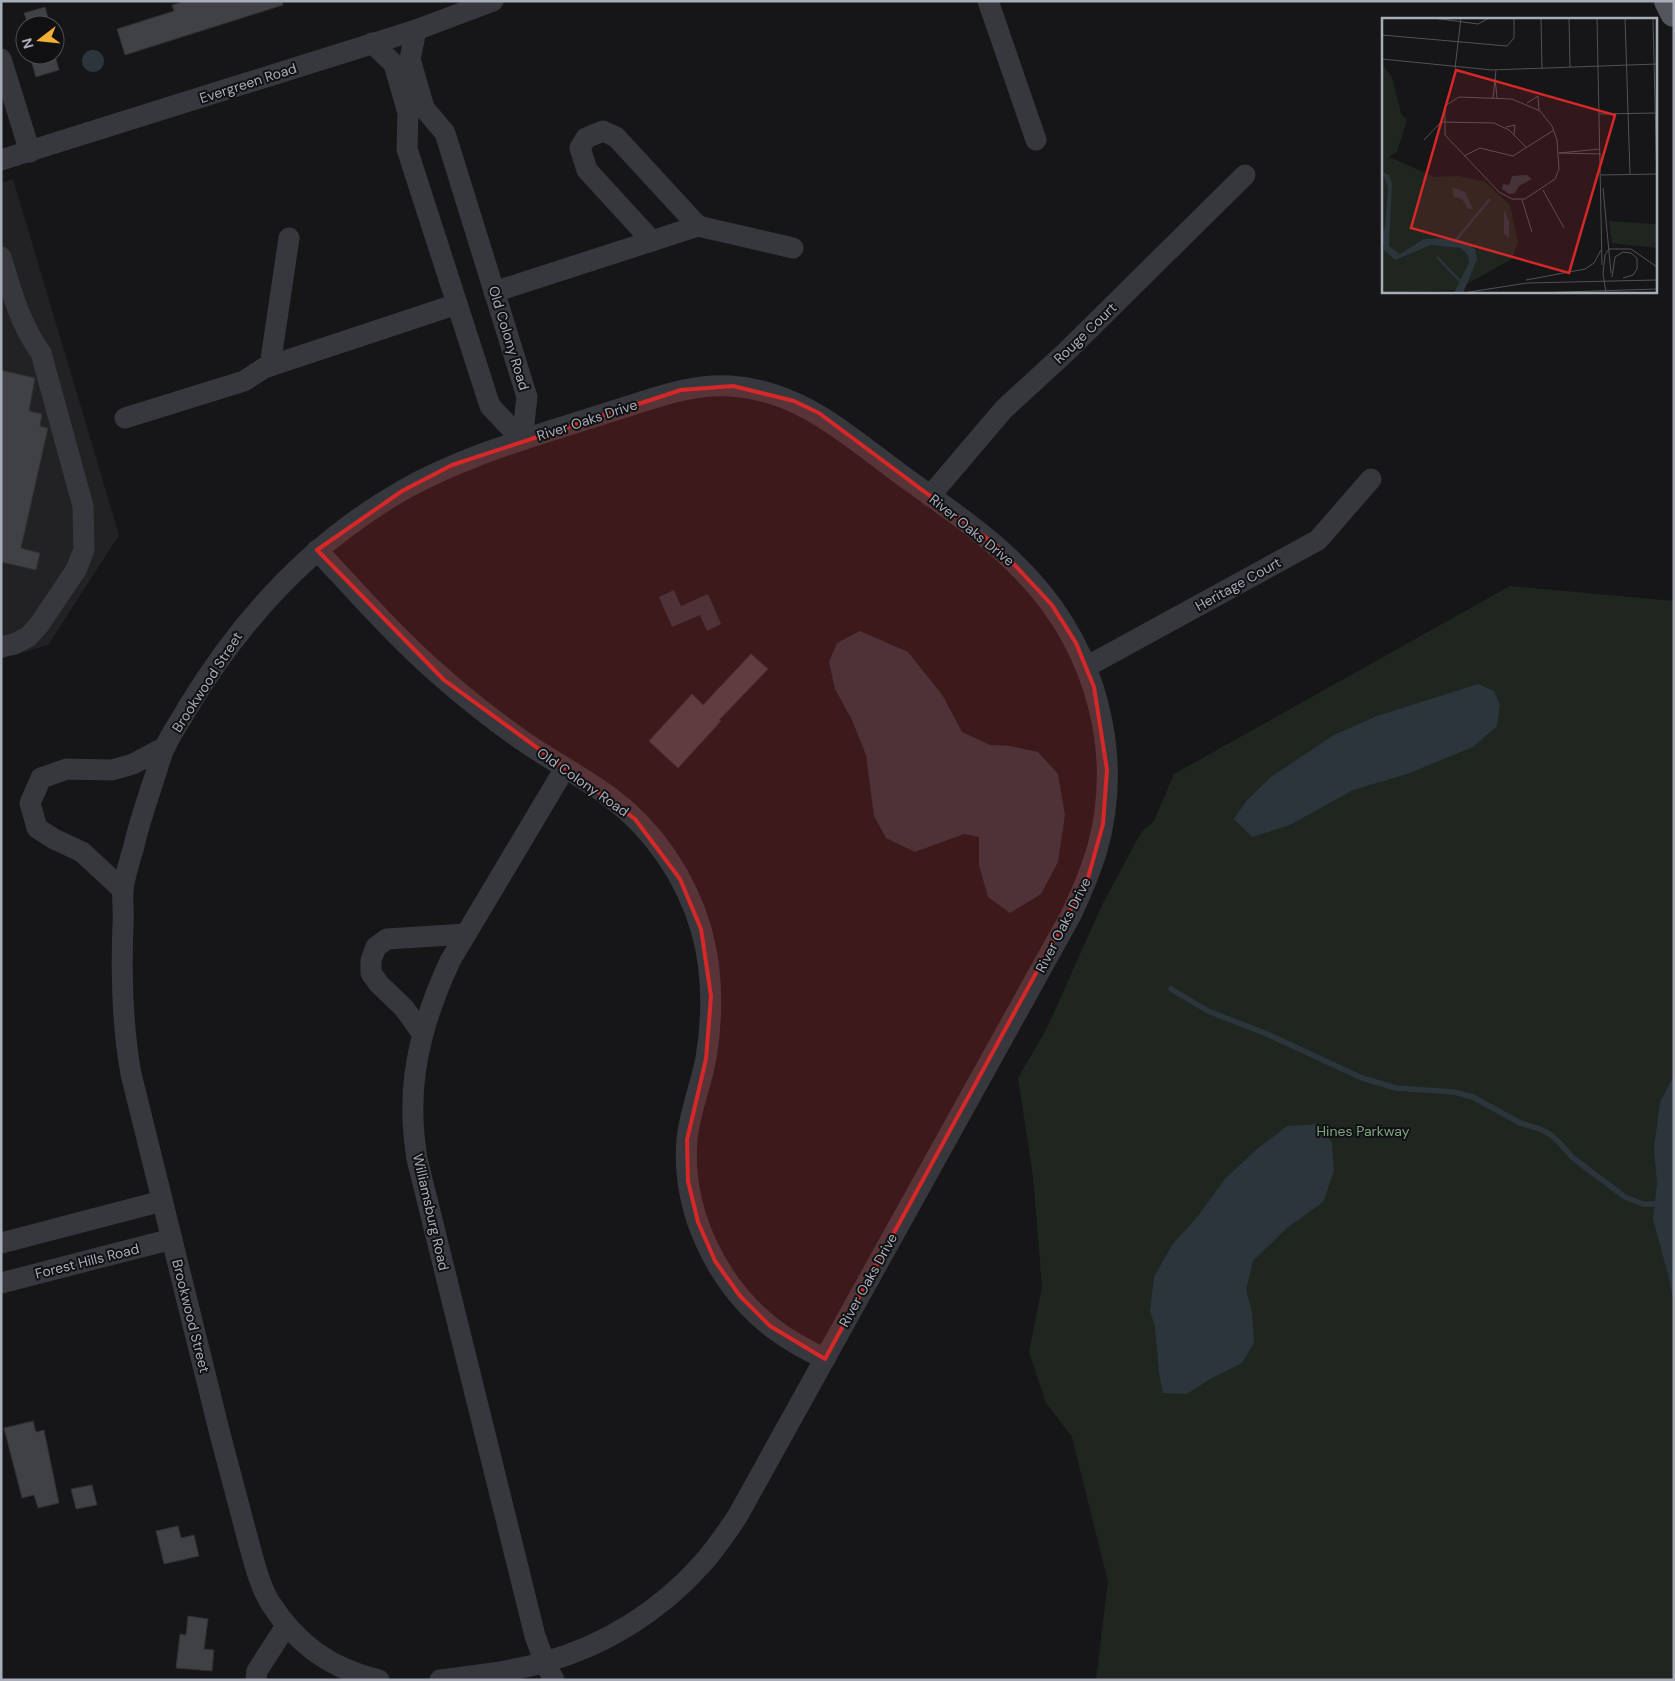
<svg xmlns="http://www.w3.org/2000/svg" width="1675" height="1681" viewBox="0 0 1675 1681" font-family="'DM Sans',sans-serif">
<rect width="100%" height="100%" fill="#161618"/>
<!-- built -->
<polygon fill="#222225" points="13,179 119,535 48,645 1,659 1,183"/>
<!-- green -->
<polygon fill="#1e261f" points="1510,586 1674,601 1674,1680 1096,1680 1108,1582 1072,1437 1046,1403 1029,1352 1042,1287 1033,1176 1018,1078 1047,1028 1102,905 1142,831 1154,821 1174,774"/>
<!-- water -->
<g fill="#2c353c">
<circle cx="93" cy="61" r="11"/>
<polygon points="674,590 681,606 708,594 721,624 707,631 700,615 672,627 659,597"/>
<polygon points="860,631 908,652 943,696 962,732 990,745 1010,746 1038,752 1058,774 1065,815 1058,862 1041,894 1010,913 988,897 979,865 979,837 964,834 915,852 886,838 874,816 866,755 852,720 835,689 829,662 837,643"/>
<polygon points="1478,684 1494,691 1500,705 1497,726 1473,747 1407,774 1353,790 1290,825 1252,837 1234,819 1247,800 1271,777 1334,735 1377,716"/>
<polygon points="1674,1075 1674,1303 1668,1274 1653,1219 1657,1183 1654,1148 1660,1102"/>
<polygon points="1319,1124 1332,1143 1334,1171 1323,1202 1287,1228 1253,1261 1246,1290 1252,1312 1254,1343 1242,1363 1210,1379 1187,1394 1163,1393 1159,1373 1155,1326 1150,1311 1154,1277 1172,1245 1198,1216 1225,1179 1256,1150 1287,1126"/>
</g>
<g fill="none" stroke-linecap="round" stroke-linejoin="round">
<!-- stream -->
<polyline stroke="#2c353c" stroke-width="5.5" points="1171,989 1208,1011 1267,1034 1362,1078 1396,1088 1454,1092 1473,1097 1520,1123 1540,1129 1551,1135 1559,1142 1572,1157 1585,1167 1625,1197 1643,1204 1674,1204"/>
</g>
<!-- building -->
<g fill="#404145" stroke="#303034">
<polygon points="185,1 282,1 283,5 125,55 117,29 174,11 172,5"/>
<polygon points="45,7 50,25 28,25 24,13"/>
<polygon points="38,55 55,55 59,70 36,77 30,57"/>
<polygon points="1,370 35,378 29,411 42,414 40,426 48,428 21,548 40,553 36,570 1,562"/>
<polygon points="751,654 768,669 719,720 721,721 678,768 649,741 692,694 703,705"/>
<polygon points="33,1421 36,1432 44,1430 59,1503 38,1508 34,1495 22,1498 4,1428"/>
<polygon points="92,1485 97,1505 76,1509 71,1489"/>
<polygon points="178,1526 181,1538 194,1535 199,1556 164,1564 156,1531"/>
<polygon points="188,1616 208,1619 204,1649 214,1650 212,1671 176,1668 180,1634 186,1635"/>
</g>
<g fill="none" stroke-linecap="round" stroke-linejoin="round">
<!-- minor -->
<g stroke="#37383d" stroke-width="21">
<polyline points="988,1 1036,140"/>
<polyline points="372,43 394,64 408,113 407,149 490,406 522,440 527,397 445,133 424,108 410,59 416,30"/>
<polyline points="1,59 30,152"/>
<polyline points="1,160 416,30 493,1"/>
<polyline points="652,241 587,170 580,148 586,138 603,131 616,137 698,226"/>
<path d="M1,257C11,290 20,324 41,353L83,506L84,550L76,570L39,625L28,637L14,644L1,647"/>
<polyline points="494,292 698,226 793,248"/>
<polyline points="270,366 289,238"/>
<polyline points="125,418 244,381 264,368 457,304"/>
<polyline points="930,496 1004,409 1066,352 1245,175"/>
<path d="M317,550C359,595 399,641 445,680C470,702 496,722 523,741C552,761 583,777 611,798C654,830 686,878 701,929C713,971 713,1015 706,1058C701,1085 690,1111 687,1139C681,1210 716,1283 771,1327C788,1340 806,1350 825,1359"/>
<polyline points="1086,667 1318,540 1371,479"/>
<polyline points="123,890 82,852 54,839 37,828 30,803 41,778 67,769 112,770 133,764 165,747"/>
<polyline points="422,1033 404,1008 379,984 371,973 371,960 376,947 387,939 466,934"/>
<polyline points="1,1243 162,1201"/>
<polyline points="1,1283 172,1239"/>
<polyline points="256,1680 257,1671 286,1626"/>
<path d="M379,1680C331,1669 297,1644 271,1604C259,1585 254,1561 248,1540C239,1505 229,1469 220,1434C190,1314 160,1194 131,1074C122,1024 121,976 123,925C124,913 122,901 123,889C125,875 130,860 134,846C139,823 147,801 154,779C158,768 160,756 166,745C172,732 181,720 188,707C242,618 312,542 403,490C453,462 505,445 559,428C584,420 610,412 635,404C666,394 696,384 730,386C799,390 846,434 899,473C944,506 992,537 1030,579C1096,651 1124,754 1097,850C1090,873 1081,894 1071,915L737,1517C726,1533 715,1550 701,1565C660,1611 604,1646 545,1662C511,1672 475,1675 440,1680"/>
<path d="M554,1680L545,1663L535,1636L417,1159C415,1145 413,1131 413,1117C411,1062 427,1011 450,961L565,768"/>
</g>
<!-- major -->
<polyline stroke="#53555c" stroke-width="28" points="1668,1 1674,13"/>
</g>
<!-- marked area -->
<path fill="#d62828" fill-opacity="0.2" stroke="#d62828" stroke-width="4" stroke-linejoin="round" d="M733,386L794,401L819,413L996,545L1052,605L1076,643L1094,687L1107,770L1103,824L1088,878L825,1359L770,1326L740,1296L715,1261L698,1222L688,1181L687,1140L706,1059L711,996L701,929L680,879L635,819L444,680L317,550L402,491L452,465L681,390Z"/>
<g text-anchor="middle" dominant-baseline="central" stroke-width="4" stroke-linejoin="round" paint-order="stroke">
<!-- street labels -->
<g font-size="14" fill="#a8adb8" stroke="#111113">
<text transform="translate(248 83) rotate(-18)">Evergreen Road</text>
<text transform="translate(1085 333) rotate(-44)">Rouge Court</text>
<text transform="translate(509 338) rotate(73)">Old Colony Road</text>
<text transform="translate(587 420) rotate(-18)">River Oaks Drive</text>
<text transform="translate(972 530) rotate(39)">River Oaks Drive</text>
<text transform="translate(1238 584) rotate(-29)">Heritage Court</text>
<text transform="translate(207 682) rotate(-57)">Brookwood Street</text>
<text transform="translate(583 782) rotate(35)">Old Colony Road</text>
<text transform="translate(1063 925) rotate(-63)">River Oaks Drive</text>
<text transform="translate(431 1212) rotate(77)">Williamsburg Road</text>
<text transform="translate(87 1261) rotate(-14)">Forest Hills Road</text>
<text transform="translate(868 1280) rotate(-61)">River Oaks Drive</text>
<text transform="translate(191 1316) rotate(76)">Brookwood Street</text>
</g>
<!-- park labels -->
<g font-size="14" fill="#7fa381" stroke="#111113">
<text x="1363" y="1131">Hines Parkway</text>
</g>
</g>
<!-- overview -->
<g transform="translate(1382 18)">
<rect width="275" height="275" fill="#161618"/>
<path d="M0,46L10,59L19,96L25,102L15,134L7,139L53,159L77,158L103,164L128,187L136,224L130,241L74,272L0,275ZM227,203L274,206L275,230L230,225Z" fill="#1e261f"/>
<path d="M0,154L7,157L10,166L7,228L18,236L42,221L73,220L84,224L93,231L95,241L81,275H72L87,245L86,237L79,230L49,227L13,242L2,232L0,213L3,211L6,169ZM145,157L150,161L137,168L133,175L127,176L120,171L121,166L127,167L130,158ZM70,169L83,174L91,191H86L80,181L72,179ZM122,192L127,203V220L122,216Z" fill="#2c353c"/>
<path fill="none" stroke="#2c353c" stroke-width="2.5" d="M74,222L108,181M55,239L78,263"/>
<path fill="none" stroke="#505258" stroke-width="1" d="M51,0L96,6L107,0M159,0L160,51M187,0L188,49M215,0L220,247M243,0L248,156M271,0L275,166M0,17L125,28L132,20V0M0,41L110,52L275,46M73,50L79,0M113,60L115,80M77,79L130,81L158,93L170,108L175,122L177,151L173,161L143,181H130L117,174L63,117V88ZM111,80L114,52M145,85L156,78L157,92M217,96L274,95M124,109L133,107L132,116M42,122L59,104L112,105L127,112L145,130M218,131L177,135L219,136M82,138L98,130L131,138L172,112M219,157L275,156M221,170L229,255M161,172L182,210M140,182L150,214M227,231H249L275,249M221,256L224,274M221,256L223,237L227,231M230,259L233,239L241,234L249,235L255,240V251L251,257L241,260M144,262L203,251L212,245L219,232M81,275L145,265L275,262M151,275L275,271"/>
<path fill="#d62828" fill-opacity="0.15" stroke="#d62828" stroke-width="2.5" d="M74,52L233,97L187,255L29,210Z"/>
<rect width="275" height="275" fill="none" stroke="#a8adb8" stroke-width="2.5"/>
</g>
<!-- border -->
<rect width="1675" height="1681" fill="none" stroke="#a8adb8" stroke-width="5"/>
<!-- north arrow -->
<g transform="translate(40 40) rotate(254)"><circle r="24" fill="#111113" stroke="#4d4f55"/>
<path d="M0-4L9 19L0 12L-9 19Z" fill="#f2b134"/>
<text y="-8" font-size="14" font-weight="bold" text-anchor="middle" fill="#a8adb8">N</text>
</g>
</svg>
